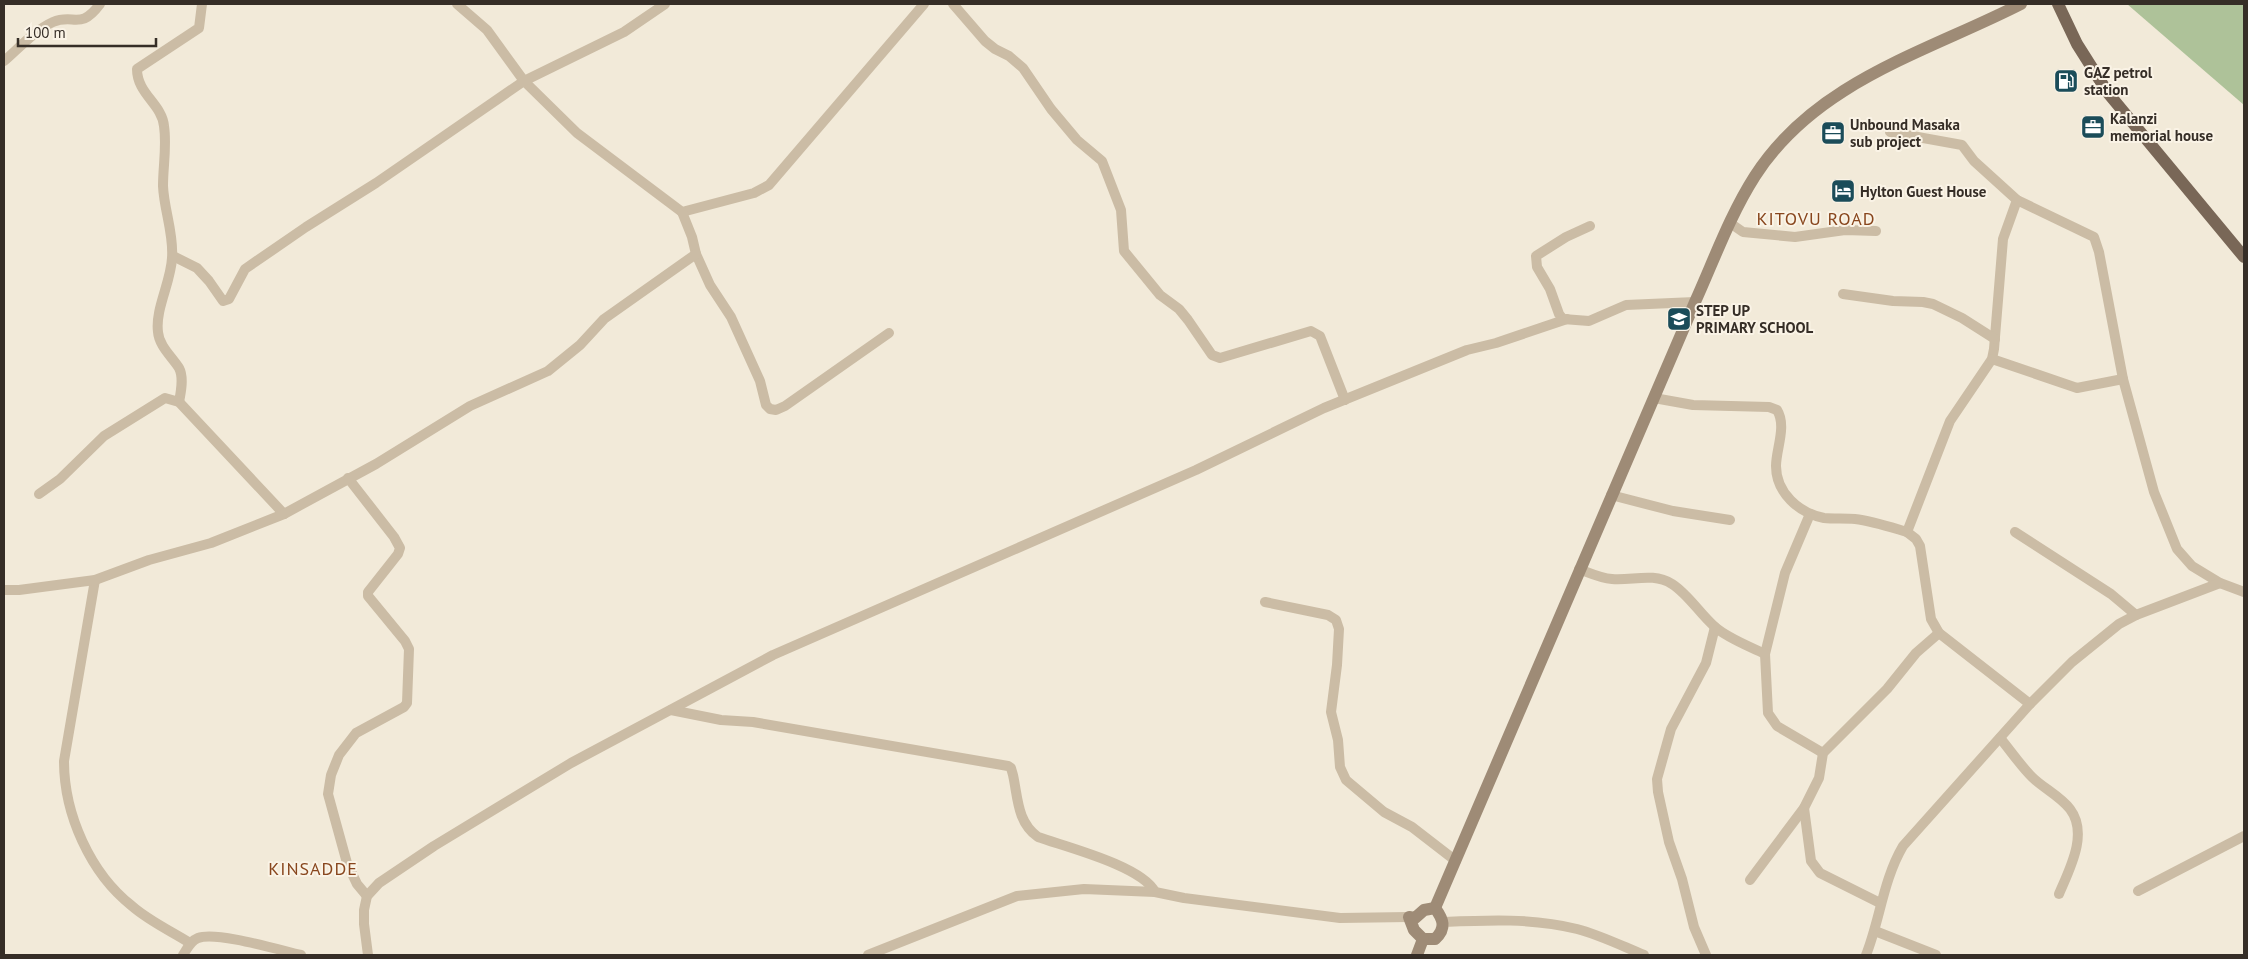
<svg xmlns="http://www.w3.org/2000/svg" width="2248" height="959" viewBox="0 0 2248 959" font-family="'PT Sans',sans-serif">
<rect width="100%" height="100%" fill="#f2ead9"/>
<!-- green -->
<polygon fill="#aec299" points="2127,4 2244,4 2244,105"/>
<g fill="none" stroke-linecap="round" stroke-linejoin="round">
<!-- street -->
<g stroke="#cbbca5" stroke-width="10">
<polyline points="457,4 487,30 524,81 577,133 682,212 754,193 769,185 924,4"/>
<polyline points="953,4 985,41 995,49 1009,56 1023,68 1051,109 1077,140 1102,161 1121,210 1124,251 1160,295 1179,309 1188,320 1212,355 1220,358 1311,331 1320,336 1345,400"/>
<path d="M4,61C18,49 35,30 53,22C74,13 80,31 100,4"/>
<polyline points="1890,132 1962,145 1974,161 2017,200 2094,237 2099,252 2123,379 2154,492 2177,549 2192,566 2220,583 2244,592"/>
<polyline points="2017,200 2003,239 1994,349 1992,359 1950,421 1907,532 1916,539 1920,546 1931,619 1939,633 2030,704"/>
<polyline points="682,212 692,237 696,254 710,285 731,317 760,381 766,405 770,409 776,410 785,406 889,333"/>
<polyline points="1730,223 1743,232 1795,237 1845,230 1876,231"/>
<polyline points="1590,226 1566,237 1536,256 1537,267 1550,289 1559,314 1563,319 1589,321 1626,305 1695,302"/>
<polyline points="173,256 197,268 209,281 223,301 229,299 245,269 306,227 376,183 524,81 624,32 665,4"/>
<polyline points="1843,294 1893,301 1923,302 1933,304 1962,318 1995,339"/>
<polyline points="1992,359 2077,388 2123,379"/>
<path d="M1654,398L1693,405L1769,407L1777,410C1787,426 1776,449 1776,466C1776,493 1799,513 1824,518C1834,519 1845,518 1855,519C1872,521 1890,527 1907,532"/>
<path d="M179,402C181,392 184,377 179,368C172,357 159,346 158,332C155,309 171,282 172,258C174,234 164,210 163,186C163,166 167,146 164,126C162,104 137,94 137,69L199,28L202,4"/>
<polyline points="348,478 394,537 400,548 398,554 368,592 368,596 405,641 409,649 407,703 404,707 356,733 339,755 331,775 328,794 347,863 357,884 367,896"/>
<polyline points="39,494 60,479 104,436 165,398 179,402 284,514"/>
<polyline points="1611,495 1673,511 1730,520"/>
<polyline points="1810,514 1785,573 1765,654 1768,713 1777,726 1823,753"/>
<polyline points="2015,532 2111,594 2136,615"/>
<path d="M1579,569C1590,573 1600,578 1612,579C1632,581 1653,572 1672,584C1688,594 1700,614 1715,627C1729,639 1749,646 1765,654"/>
<path d="M95,580L64,761C64,814 90,873 132,906C149,921 171,931 190,943"/>
<polyline points="4,590 19,590 95,580 149,560 211,543 284,514 376,464 470,406 548,371 580,345 604,319 696,254"/>
<polyline points="1265,602 1328,615 1336,620 1339,629 1337,665 1331,712 1338,740 1340,767 1346,780 1384,812 1412,827 1456,861"/>
<path d="M671,710L721,720L753,722L1008,766L1011,768L1013,775C1018,798 1017,822 1038,837C1066,847 1142,866 1155,892"/>
<path d="M2000,738C2010,750 2020,765 2032,777C2043,788 2060,796 2070,809C2089,834 2069,870 2059,894"/>
<polyline points="1804,808 1811,861 1820,873 1880,903"/>
<polyline points="1750,880 1804,808 1819,778 1823,753 1887,689 1916,653 1939,633"/>
<polyline points="2138,891 2244,836"/>
<path d="M1444,922C1488,920 1533,918 1577,929C1600,935 1622,946 1644,955"/>
<polyline points="1875,931 1936,955"/>
<path d="M183,955C187,949 190,941 198,938C216,931 279,950 301,955"/>
<polyline points="368,955 364,924 364,910 367,896 379,883 434,846 571,763 773,655 1196,470 1324,408 1467,350 1496,343 1567,319"/>
<polyline points="868,955 1017,896 1084,889 1155,892 1184,898 1340,918 1409,917"/>
<polyline points="1706,955 1694,927 1682,879 1669,842 1658,792 1657,779 1671,729 1706,663 1715,627"/>
<path d="M1866,955C1880,920 1883,880 1903,846L2030,704L2072,662L2119,624L2136,615L2220,583"/>
</g>
<!-- secondary -->
<g stroke="#9e8b76" stroke-width="12">
<path d="M1435,908L1695,302C1714,260 1730,215 1755,176C1816,81 1927,52 2021,4"/>
<path d="M1435,908C1443,919 1447,928 1435,939H1423L1414,930L1409,917L1415,918L1424,910Z"/>
<polyline points="1417,955 1423,939"/>
</g>
<!-- primary -->
<polyline stroke="#796757" stroke-width="12" points="2058,4 2077,44 2108,93 2244,257"/>
</g>
<!-- icons -->
<defs>
<symbol id="fuel-square" viewBox="-11 -11 22 22"><rect x="-9" y="-9" width="18" height="18" rx="4" fill="#1b4c59" stroke="#faf3e6"/><path d="M-5.5-6h7V0h2V4h1.3V-2.5L3-4.5l.8-.8L6-3V5H2.5V1h-1V6h-7ZM-4.2-4.7v3.2H.2V-4.7Z" fill="#fff"/></symbol>
<symbol id="office-square" viewBox="-11 -11 22 22"><rect x="-9" y="-9" width="18" height="18" rx="4" fill="#1b4c59" stroke="#faf3e6"/><path d="M-6-3h4V-5.5h4V-3h4V5H-6ZM-1-4.5V-3h2v-1.5ZM-6 0V1H6V0Z" fill="#fff"/></symbol>
<symbol id="hotel-square" viewBox="-11 -11 22 22"><rect x="-9" y="-9" width="18" height="18" rx="4" fill="#1b4c59" stroke="#faf3e6"/><path d="M-6-4.5h1.5V1H6V5H4.5V3h-9V5H-6ZM-4 0a1.8 1.8 0 1 1 3.6 0ZM.5 0V-2.5h3Q6-2.5 6 0Z" fill="#fff"/></symbol>
<symbol id="school-square" viewBox="-11 -11 22 22"><rect x="-9" y="-9" width="18" height="18" rx="4" fill="#1b4c59" stroke="#faf3e6"/><path d="M0-5L7-2L0 1L-7-2ZM-4 1L0 2.5L4 1V4Q0 6-4 4Z" fill="#fff"/></symbol>
</defs>
<g fill-rule="evenodd">
<use href="#fuel-square" x="2052" y="67" width="28" height="28"/>
<use href="#office-square" x="2079" y="113" width="28" height="28"/>
<use href="#office-square" x="1819" y="119" width="28" height="28"/>
<use href="#hotel-square" x="1829" y="177" width="28" height="28"/>
<use href="#school-square" x="1665" y="305" width="28" height="28"/>
</g>
<g text-anchor="middle" dominant-baseline="central" stroke-width="4" stroke-linejoin="round" paint-order="stroke">
<!-- poi labels -->
<g font-size="15" font-weight="bold" fill="#362e27" stroke="#faf3e6" text-anchor="start">
<text x="2084" y="72">GAZ petrol<tspan x="2084" dy="17">station</tspan></text>
<text x="2110" y="118">Kalanzi<tspan x="2110" dy="17">memorial house</tspan></text>
<text x="1850" y="124">Unbound Masaka<tspan x="1850" dy="17">sub project</tspan></text>
<text x="1860" y="191">Hylton Guest House</text>
<text x="1696" y="310">STEP UP<tspan x="1696" dy="17">PRIMARY SCHOOL</tspan></text>
</g>
<!-- quarter labels -->
<g font-size="18" letter-spacing="1" fill="#88461d" stroke="#faf3e6">
<text x="1816" y="218">KITOVU ROAD</text>
<text x="313" y="868">KINSADDE</text>
</g>
</g>
<!-- border -->
<rect width="2248" height="959" fill="none" stroke="#362e27" stroke-width="10"/>
<!-- scale -->
<path d="M18 38v8h138v-8" fill="none" stroke="#362e27" stroke-width="2.5"/>
<text x="25" y="38" font-size="15" fill="#362e27" stroke="#faf3e6" stroke-width="4" paint-order="stroke">100 m</text>
</svg>
